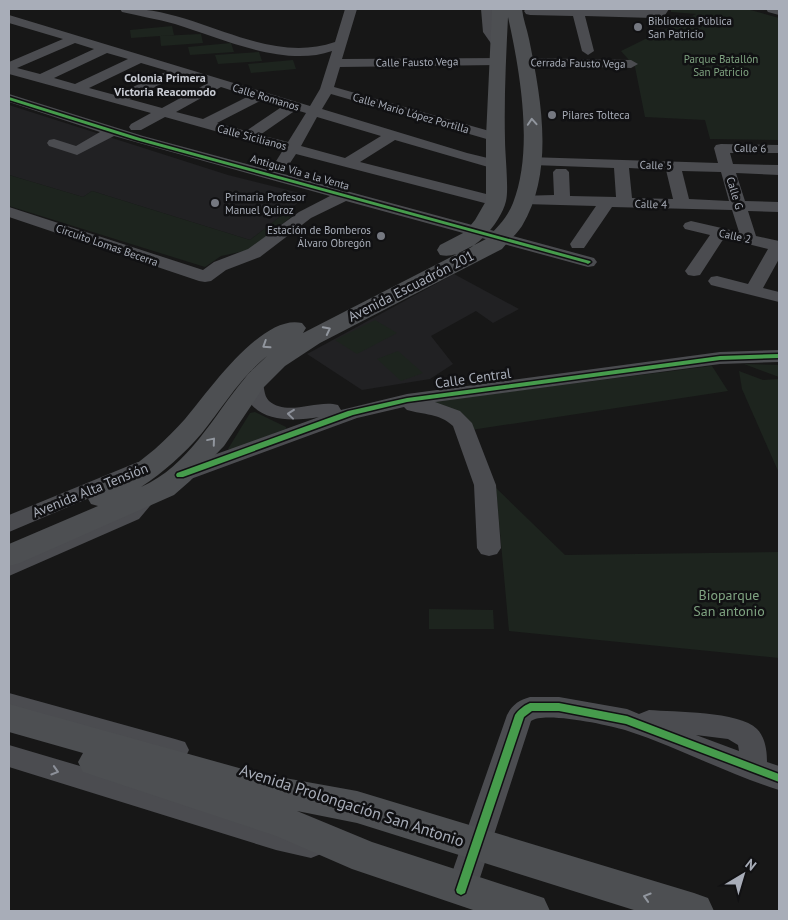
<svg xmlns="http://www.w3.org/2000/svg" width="788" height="920" viewBox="0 0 788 920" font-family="'PT Sans',sans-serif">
<rect width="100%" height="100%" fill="#171717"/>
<!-- built -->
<g fill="#212123">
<polygon points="9,105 228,175 308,195 250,240 92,191 83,197 9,175"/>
<polygon points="454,274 519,309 493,323 476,311 431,336 453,364 430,379 362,390 307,354"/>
</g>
<!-- green -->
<g fill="#1d241e">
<polygon points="671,9 747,9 779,18 779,140 710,139 705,120 645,117 635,67 621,51 696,14 671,12"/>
<polygon points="172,26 174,35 160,36 201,34 203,43 161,46 160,36 131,38 130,30"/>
<polygon points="231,43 234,52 190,55 188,47"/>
<polygon points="259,52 262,61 218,64 215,55"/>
<polygon points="293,60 296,69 251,73 248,64"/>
<polygon points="9,175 83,197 92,191 250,240 286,212 295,214 249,250 221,256 205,267 9,206"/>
<polygon points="375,320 397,333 357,354 335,340"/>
<polygon points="398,351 423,373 401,381 377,359"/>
<polygon points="744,364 779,365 779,377"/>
<polygon points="712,366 728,391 471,430 428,402"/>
<polygon points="739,371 763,380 779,379 779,473 742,389"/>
<polygon points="255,412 286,427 286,429 231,450 228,449 250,413"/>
<polygon points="496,488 565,555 779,552 779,658 509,631"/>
<polygon points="429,609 493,610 494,629 429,629"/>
</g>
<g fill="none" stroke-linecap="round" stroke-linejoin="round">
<!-- minor -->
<g fill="#4b4c50" fill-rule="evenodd">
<path d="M120,9C193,4 262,67 335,42L345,9H357L342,59L503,58L505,61L498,65L340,67L334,87L500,134L502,137L500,140H490L331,94L322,109L467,153L500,161L503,164L500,167L495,169L395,140L360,162L502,198L504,201L502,204L496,206L296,154L286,169H276L273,166L283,150L165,117L141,130H131L129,127L131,124L151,113L9,74V62L63,39L9,23V15L310,106L320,89L332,51C284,68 221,38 175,24C157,19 139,16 122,12ZM75,43L94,49L40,74L17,68ZM107,53L128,59L75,84L54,78ZM141,63L168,71L115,95L89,88ZM181,75L208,83L162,108L129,99ZM221,87L249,96L203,119L176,112ZM262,100L283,106L246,131L217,123ZM296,110L306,113L288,142L260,135ZM317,117L381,136L345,158L301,146Z"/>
<polygon points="481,9 493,9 495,32 505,46 503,49 495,49 483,32"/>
<polygon points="526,9 653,10 669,9 665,15 653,18 585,16 594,51 588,55 582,51 573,16 530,15 526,14 524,11"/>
<polygon points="766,9 779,9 779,15 768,12"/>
<polygon points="524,58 631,60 638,64 631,68 519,65 517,62"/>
<polygon points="9,94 143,136 594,258 597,262 594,266 588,267 346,201 311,218 260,257 226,270 211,281 205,282 199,281 9,217 9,207 203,270 214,262 248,249 299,212 330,196 114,136 77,155 49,146 47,143 49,140 54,139 76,146 100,132 9,102"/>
<path d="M721,144L779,145V153H730L733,164L779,165V175L736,173L745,201L779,202V212L748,211L756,236L779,241V259L763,288L779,292V302L711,285L708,281L711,277L717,276L748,284L768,249L724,238L700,275L694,276L688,275L685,271L710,235L685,229L683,226L685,223L691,221L739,232L732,210L612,207L584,248H572L570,244L596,206L524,204L518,202L516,199L518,196L554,195L553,172L556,169H566L569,172L570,196L616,197L614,168L533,165L528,163L525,160L528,157L718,163L714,148L716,145ZM629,168L666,170L673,199L632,198ZM682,171L721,172L729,201L689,199Z"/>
<path d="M779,350V362L720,364L435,402L460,411L472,423L496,485L501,548L497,554L489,556L481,554L477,548L474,485L453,426C439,413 424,415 407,410L404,407L357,418L188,480L180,482L172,480L169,475L172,470L319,417C295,421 260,423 247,398C244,392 243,384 247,379L254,377L261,379C265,385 263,395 269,401C288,417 317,399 338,405L341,410L407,394L720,352Z"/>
<polygon points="138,462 146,464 149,469 146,474 9,532 9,515"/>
<polygon points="149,487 157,489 160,494 139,519 9,576 9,559 123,509 141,489"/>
<polygon points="9,693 175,739 185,742 189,750 185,758 175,761 9,713"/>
<path d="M530,697H559L627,709L639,714L649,710C674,712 739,711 757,729C765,737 767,750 767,762L779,766V790C727,774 678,747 625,730C608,725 544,711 531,721L476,890L472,900L461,904L450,900L446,890L507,715C512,705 519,700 530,697ZM696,735L728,739L738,745L739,751Z"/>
<polygon points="9,745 276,824 321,836 326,845 321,854 311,858 276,850 9,767"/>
</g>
<!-- major -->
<g fill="#4d4f52" fill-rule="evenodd">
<path d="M492,9H522C523,19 527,29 529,39C541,98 555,171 522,226C517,234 508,241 502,249L320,343L285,366L263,388L224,446L190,481L174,495L20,563L9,566V544L98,506L91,504L87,497C94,485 112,480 125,472C135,465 145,457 155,449C166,439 176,429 185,419C208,392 262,313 302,323L306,328L303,333L486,239C497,228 507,218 513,203C534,150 520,71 508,17C506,58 504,99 505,140C505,154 509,189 506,201C500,226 467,261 440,255L437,250L440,245L465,232L475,220L486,201V137ZM267,356C259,364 251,370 245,378C213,416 189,466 141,487C164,472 184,454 202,433C223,407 240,378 267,356Z"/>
<polygon points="9,704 257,773 357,791 694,893 708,898 714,911 637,911 357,823 297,811 372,842 544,898 550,911 476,911 352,869 276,836 83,772 78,762 83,753 9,732"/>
</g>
<defs>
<g id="cycleway">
<polygon points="9,97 140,138 590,261 591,262 588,264 586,263 136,140 9,100"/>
<polygon points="779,354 779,358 720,360 407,402 353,415 183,477 177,477 176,475 177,473 348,411 407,398 720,356"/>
<path d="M530,703H559L627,716L779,774V782L626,724L559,711H532L524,717L466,890L465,893L461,895L457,893L456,890L515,715C518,710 525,705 530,703Z"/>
</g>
</defs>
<!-- cycleway casing -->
<use href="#cycleway" stroke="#111113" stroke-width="3"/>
<!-- cycleway -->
<use href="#cycleway" fill="#469c4c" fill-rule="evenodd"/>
</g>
<!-- one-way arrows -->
<defs><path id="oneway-chevron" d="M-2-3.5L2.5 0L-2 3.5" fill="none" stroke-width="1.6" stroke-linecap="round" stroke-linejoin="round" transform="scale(1.25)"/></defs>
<g stroke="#91969e">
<use href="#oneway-chevron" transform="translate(532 122) rotate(-94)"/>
<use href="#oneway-chevron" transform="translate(327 330) rotate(-27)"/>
<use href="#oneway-chevron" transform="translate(266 345) rotate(147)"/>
<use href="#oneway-chevron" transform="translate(212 441) rotate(-50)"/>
<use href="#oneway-chevron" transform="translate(647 897) rotate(-163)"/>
</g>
<g stroke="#8c9099">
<use href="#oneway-chevron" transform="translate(291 414) rotate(-174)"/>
<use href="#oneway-chevron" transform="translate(55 771) rotate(17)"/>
</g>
<!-- markers -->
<g fill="#757880" stroke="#111113" stroke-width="2">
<circle cx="638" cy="27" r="5"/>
<circle cx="552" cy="115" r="5"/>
<circle cx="215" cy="203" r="5"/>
<circle cx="381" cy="236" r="5"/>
</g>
<g text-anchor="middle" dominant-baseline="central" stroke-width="5" stroke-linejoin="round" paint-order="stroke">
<!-- far-poi labels -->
<g font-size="11" fill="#a8adb8" stroke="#111113" text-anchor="start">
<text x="648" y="21">Biblioteca Pública<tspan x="648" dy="13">San Patricio</tspan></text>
<text x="562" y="115">Pilares Tolteca</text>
<text x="225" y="197">Primaria Profesor<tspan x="225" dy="13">Manuel Quiroz</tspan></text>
<text x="371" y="230" text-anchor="end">Estación de Bomberos<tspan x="371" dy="13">Álvaro Obregón</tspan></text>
</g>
<!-- far-park labels -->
<g font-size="11" fill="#7fa381" stroke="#111113">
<text x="721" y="59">Parque Batallón<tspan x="721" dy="13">San Patricio</tspan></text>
</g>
<!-- far-street labels -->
<g font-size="11" fill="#a8adb8" stroke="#111113">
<text transform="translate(417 62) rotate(-1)">Calle Fausto Vega</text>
<text transform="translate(578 63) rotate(1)">Cerrada Fausto Vega</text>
<text transform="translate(266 97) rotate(17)">Calle Romanos</text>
<text transform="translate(411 113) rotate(16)">Calle Mario López Portilla</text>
<text transform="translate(252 137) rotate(15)">Calle Sicilianos</text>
<text transform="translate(750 148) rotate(1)">Calle 6</text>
<text transform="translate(656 165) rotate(2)">Calle 5</text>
<text transform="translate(300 172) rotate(16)">Antigua Vía a la Venta</text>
<text transform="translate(735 193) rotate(73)">Calle G</text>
<text transform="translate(651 204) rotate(2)">Calle 4</text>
<text transform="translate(735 236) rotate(12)">Calle 2</text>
<text transform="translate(107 245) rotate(19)">Circuito Lomas Becerra</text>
</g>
<!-- far-neighbourhood labels -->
<g font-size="12" font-weight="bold" fill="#c9ccd4" stroke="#111113">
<text x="165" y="77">Colonia Primera<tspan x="165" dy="14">Victoria Reacomodo</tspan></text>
</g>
<!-- street labels -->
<g font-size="14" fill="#a8adb8" stroke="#111113">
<text transform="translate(411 286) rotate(-27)">Avenida Escuadrón 201</text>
<text transform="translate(473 378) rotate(-8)">Calle Central</text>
<text transform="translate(90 490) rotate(-22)">Avenida Alta Tensión</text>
</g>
<!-- park labels -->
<g font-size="14" fill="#7fa381" stroke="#111113">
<text x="729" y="595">Bioparque<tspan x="729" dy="16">San antonio</tspan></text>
</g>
<!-- near-street labels -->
<g font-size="16" fill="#a8adb8" stroke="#111113">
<text transform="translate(352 805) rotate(18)">Avenida Prolongación San Antonio</text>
</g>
</g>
<!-- border -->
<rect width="788" height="920" fill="none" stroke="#a8adb8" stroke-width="20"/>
<!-- north arrow -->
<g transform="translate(743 875) rotate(38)" stroke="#111113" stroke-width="4" paint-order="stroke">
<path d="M0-4L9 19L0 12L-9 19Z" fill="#a8adb8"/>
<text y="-8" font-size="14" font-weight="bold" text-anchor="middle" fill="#a8adb8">N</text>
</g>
</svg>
